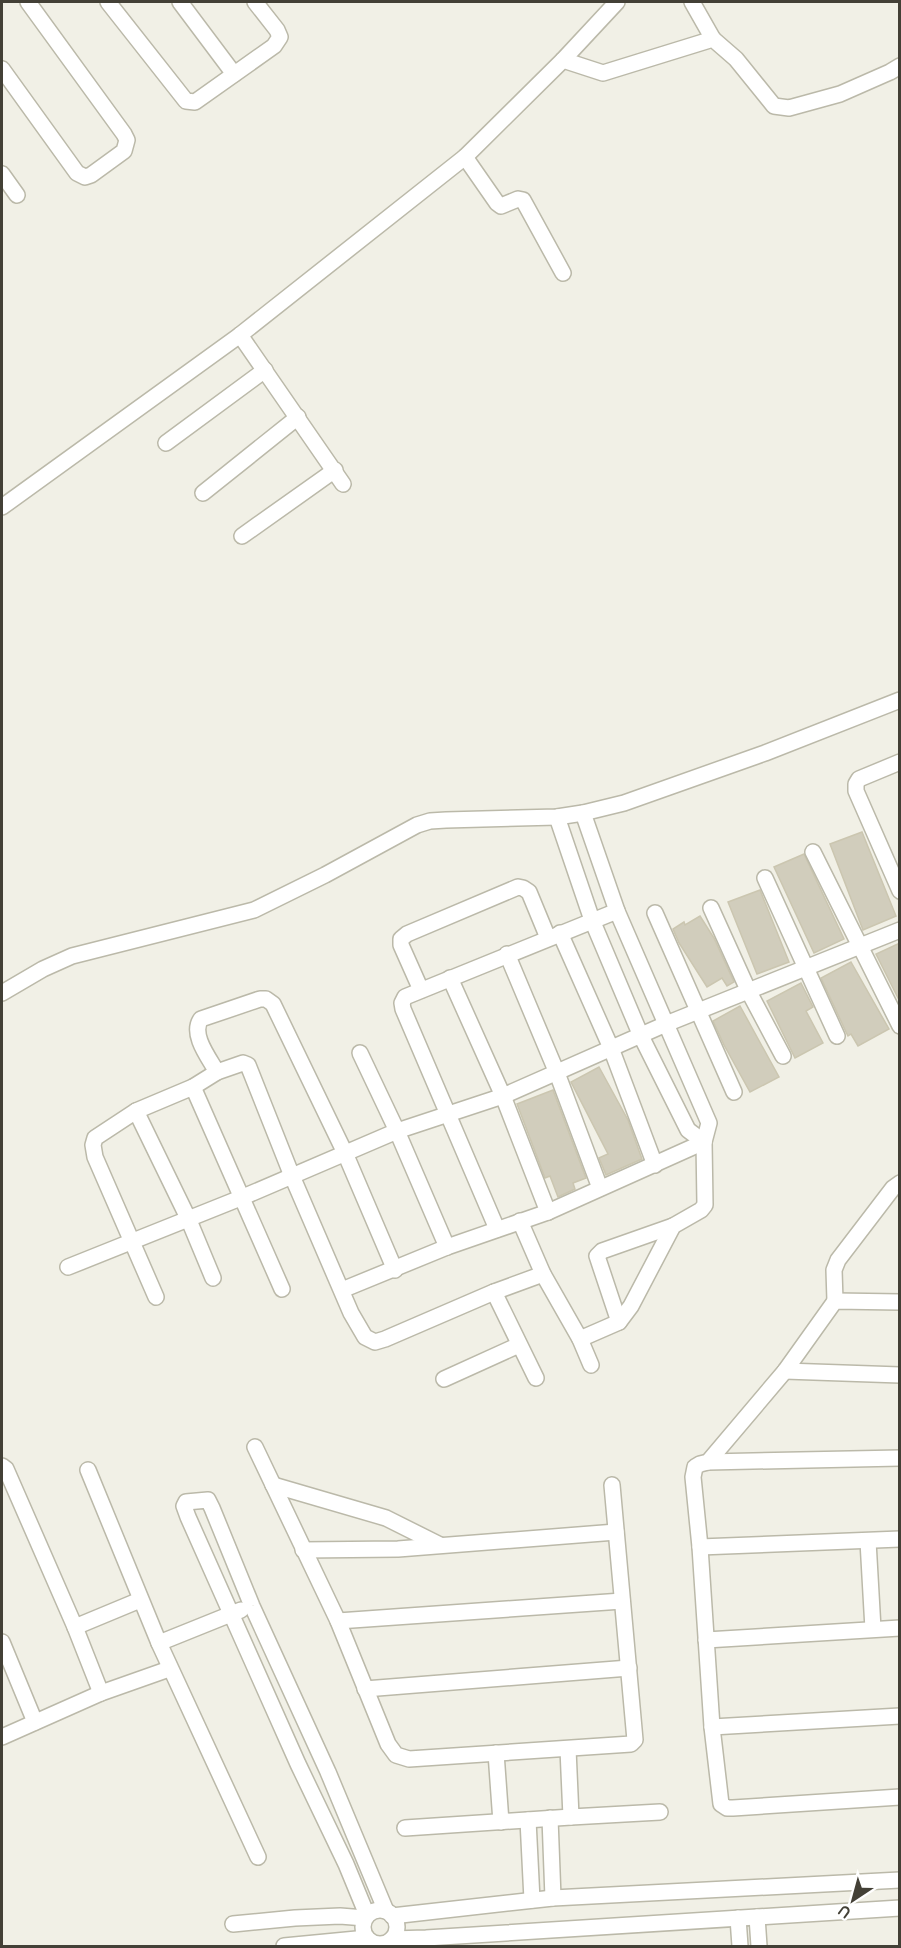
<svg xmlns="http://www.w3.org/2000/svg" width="901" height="1948" viewBox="0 0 901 1948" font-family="Quicksand,sans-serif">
<rect width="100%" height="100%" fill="#f1f0e6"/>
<!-- building -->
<g fill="#d1cdbc" stroke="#cbc6b0" stroke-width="1.5">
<polygon points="862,832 896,916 863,930 830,844"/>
<polygon points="804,854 844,939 814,953 774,867"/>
<polygon points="760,890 789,962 757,974 728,902"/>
<polygon points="700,916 714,938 734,982 727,986 722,978 707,987 679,943 673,929 684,922 685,925"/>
<polygon points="900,943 900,1002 876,954"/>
<polygon points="851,962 889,1029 858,1046 851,1034 848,1036 846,1032 821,978"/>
<polygon points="801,983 813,1007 806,1011 823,1043 795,1058 767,1001"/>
<polygon points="740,1006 779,1077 750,1092 724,1045 713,1021"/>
<polygon points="599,1067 628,1120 642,1159 606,1175 599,1158 608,1154 571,1082"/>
<polygon points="553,1090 586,1178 573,1183 575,1189 558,1197 550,1176 545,1178 517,1104"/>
</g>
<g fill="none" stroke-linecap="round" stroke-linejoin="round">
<defs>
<g id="minor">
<polyline points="108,2 186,101 195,102 274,46 280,37 277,30 255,2"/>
<polyline points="180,2 234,74"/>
<polyline points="692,2 713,39"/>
<polyline points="563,60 617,2"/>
<polyline points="2,69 77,173 85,177 91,175 124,151 127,140 124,134 28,2"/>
<polyline points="465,157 497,203 501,206 518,199 523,200 563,273"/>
<polyline points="2,174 17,195"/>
<polyline points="240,335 343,484"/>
<polyline points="166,443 265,370"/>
<polyline points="203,493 298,417"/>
<polyline points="2,507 240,335 465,157 563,60 603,73 713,39 736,59 774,106 789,108 840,94 890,72 900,66"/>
<polyline points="242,536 335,470"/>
<polyline points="900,762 859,779 856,784 856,791 900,891"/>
<polyline points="557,817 592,920 641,1036 688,1130 704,1142"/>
<polyline points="813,852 900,1026"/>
<polyline points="765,878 837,1036"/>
<polyline points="711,908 749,992 783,1056"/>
<polyline points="655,913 734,1092"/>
<polyline points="560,933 611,1048 655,1165"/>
<polyline points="507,954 557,1073 600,1188"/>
<polyline points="450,978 503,1096 548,1212"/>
<polyline points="421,990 401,945 401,939 407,934 518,887 523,888 529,892 548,938"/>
<polyline points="2,993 43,969 72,956 254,910 325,875 417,825 430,821 446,820 557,817 583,813 624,803 765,753 900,700"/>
<polyline points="360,1053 397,1131 447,1247"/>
<path d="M217,1072C209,1058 190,1034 201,1019L260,999H266L273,1004L345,1153L395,1270"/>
<polyline points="193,1087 282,1289"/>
<polyline points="136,1111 188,1218 213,1278"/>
<polyline points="520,1221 543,1274 580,1339 591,1365"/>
<polyline points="497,1229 403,1009 402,1003 405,997 617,911"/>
<polyline points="68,1267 243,1197 397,1131 503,1096 666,1024 900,930"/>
<polyline points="342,1290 447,1247 548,1212 704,1142"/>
<polyline points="494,1292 536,1378"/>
<polyline points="156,1297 95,1157 93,1145 95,1138 136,1111 193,1087 217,1072 243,1063 248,1065 292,1176 351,1313 365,1337 375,1342 385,1339 494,1292 543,1274"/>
<polyline points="835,1301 834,1270 838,1260 893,1188 900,1183"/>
<polyline points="900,1302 835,1301 785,1371 708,1462 700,1464 695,1467 693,1477 700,1547 712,1727 721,1804 727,1808 733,1808 900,1797"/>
<polyline points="619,1322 597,1256 602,1251 673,1226"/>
<polyline points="580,1339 619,1322 631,1306 673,1226 701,1210 705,1205 704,1142 709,1123 617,911 583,813"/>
<polyline points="785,1371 900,1375"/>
<polyline points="444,1379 519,1345"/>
<polyline points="255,1447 338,1621 388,1744 396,1755 409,1759 631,1744 635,1740 612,1485"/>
<polyline points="708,1462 900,1458"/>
<polyline points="2,1466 6,1469 75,1627 101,1693"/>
<polyline points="88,1470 159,1643 241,1610"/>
<polyline points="273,1485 386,1518 440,1545"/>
<polyline points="868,1541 873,1629"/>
<polyline points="700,1547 900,1539"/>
<polyline points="303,1550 398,1549 616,1532"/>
<polyline points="338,1621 622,1601"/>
<polyline points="75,1627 140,1600"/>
<polyline points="706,1640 900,1628"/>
<polyline points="2,1642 35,1722"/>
<polyline points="159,1643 258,1857"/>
<polyline points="365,1689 629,1668"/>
<polyline points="712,1727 900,1716"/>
<polyline points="2,1737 101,1693 169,1669"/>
<polyline points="568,1749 571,1817 660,1812"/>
<polyline points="496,1753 501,1822"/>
<polyline points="550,1818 553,1898"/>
<polyline points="528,1820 532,1900"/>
<polyline points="405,1828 571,1817"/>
<circle cx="380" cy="1927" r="17"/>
<polyline points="367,1915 346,1864 298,1764 188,1517 184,1506 186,1502 208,1500 212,1508 252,1606 328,1772 386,1911"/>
<polyline points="392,1916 553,1898 900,1880"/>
<polyline points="757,1917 759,1946"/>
<polyline points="738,1918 740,1946"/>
<polyline points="233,1924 295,1918 340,1916 365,1918"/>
<polyline points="392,1939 426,1938 900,1908"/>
<polyline points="284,1946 367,1938"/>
</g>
</defs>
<!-- minor casing -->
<use href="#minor" stroke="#bbb9a9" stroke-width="18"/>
<!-- minor -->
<use href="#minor" stroke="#fff" stroke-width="15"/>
</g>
<!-- border -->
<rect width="901" height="1948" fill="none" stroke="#434036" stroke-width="6"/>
<!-- north arrow -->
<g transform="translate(853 1900) rotate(216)" stroke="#ffffff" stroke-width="4.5" paint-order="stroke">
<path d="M0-4.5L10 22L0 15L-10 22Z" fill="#434036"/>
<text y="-9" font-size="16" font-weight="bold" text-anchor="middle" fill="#434036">U</text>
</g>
</svg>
